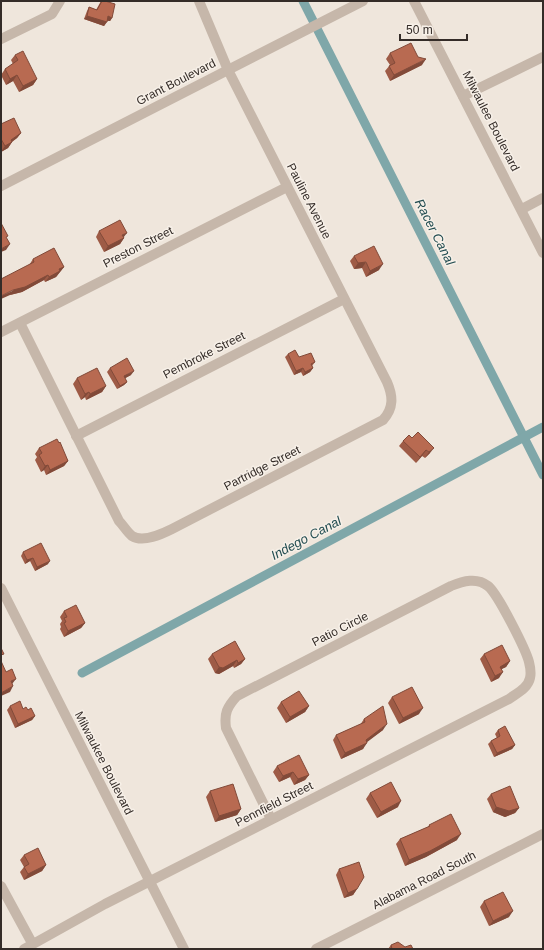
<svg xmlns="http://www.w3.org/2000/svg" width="544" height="950" viewBox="0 0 544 950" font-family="Arial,sans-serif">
<rect width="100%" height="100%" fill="#efe6dc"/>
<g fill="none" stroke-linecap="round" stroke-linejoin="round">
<!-- canal -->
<g stroke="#7fa7a9" stroke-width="9">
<polyline points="303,1 543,475"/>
<polyline points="82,673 543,427"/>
</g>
<!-- minor -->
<g stroke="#c6b7aa" stroke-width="10">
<polyline points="414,1 543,253"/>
<polyline points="1,39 52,14 60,1"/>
<polyline points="463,96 543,57"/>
<polyline points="1,186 363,1"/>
<polyline points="522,209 543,198"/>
<path d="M20,323L119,521C123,525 127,532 132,536C143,543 162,534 172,529L383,420C394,408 393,396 387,382L228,70L199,1"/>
<polyline points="1,332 287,187"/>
<polyline points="76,436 344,299"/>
<polyline points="1,588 184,949"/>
<polyline points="1,886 32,943"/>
<path d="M24,949L105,904L509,699C517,693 528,688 530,678C531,674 530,666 529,662C526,650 498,594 488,586C477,577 463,581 451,586L237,696C227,707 224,713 226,728L271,819"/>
<polyline points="316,949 543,834"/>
</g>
</g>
<!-- wall -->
<g fill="#9e5b46">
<polygon points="101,1 112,18 110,21 107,21 104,26 84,19 87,11 89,7 96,10"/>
<polygon points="390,53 422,65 390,81 385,71 390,65 386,59"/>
<polygon points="15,55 37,79 33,85 19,92 13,81 6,85 1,75 5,69 13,64 11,60"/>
<polygon points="1,124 21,133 17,138 12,142 8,148 1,152"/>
<polygon points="99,231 124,238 120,244 104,252 96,237"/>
<polygon points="354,256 379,270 366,277 362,268 354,269 350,261"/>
<polygon points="33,259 64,267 56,277 45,282 44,280 22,292 10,295"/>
<polygon points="288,354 299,357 315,362 312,366 313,368 310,372 303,376 301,372 294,375 285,357"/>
<polygon points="110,368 131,375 125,378 127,382 124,385 117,389 107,372"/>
<polygon points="77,378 106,386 102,392 86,400 85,397 81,400 73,384"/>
<polygon points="412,438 430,453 425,458 422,456 416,463 399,446 403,441"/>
<polygon points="59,443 68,461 64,466 46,475 44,470 41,472 35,460 37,457 35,454 39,448"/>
<polygon points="23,552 48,564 35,571 30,561 25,564 21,556"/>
<polygon points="64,611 85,623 81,628 64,637 60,629 61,627 60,624 62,621 60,617"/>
<polygon points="212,654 245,659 241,664 234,668 233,666 219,674 215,673 208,659"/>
<polygon points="484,654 510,661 506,667 501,669 499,678 491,682 480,659"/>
<polygon points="392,697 419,714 399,724 388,703"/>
<polygon points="281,702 309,706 305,712 286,723 277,708"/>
<polygon points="10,706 28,710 35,716 32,720 15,728 7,710"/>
<polygon points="364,719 383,730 366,742 363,749 341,759 333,740 336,735 360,725"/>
<polygon points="498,730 515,745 512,749 494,757 488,744 491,741 497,738 495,734"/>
<polygon points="277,766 309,775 305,780 294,785 290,777 279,782 273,772"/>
<polygon points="210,791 241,809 237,815 215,822 206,797"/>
<polygon points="370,793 398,807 377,818 366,799"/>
<polygon points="491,794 519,808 515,813 505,817 493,812 487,799"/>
<polygon points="429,825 457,840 426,857 405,866 396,844 400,839 428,827"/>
<polygon points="24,855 46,865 42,871 24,880 20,872 24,867 20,860"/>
<polygon points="339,869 357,889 353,895 344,898 336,875"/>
<polygon points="484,901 509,917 489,926 480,907"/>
<polygon points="391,945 405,947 413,949 388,949"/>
</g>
<!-- shaded-wall -->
<g fill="#814a39">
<polygon points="87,16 107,22 104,26 84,19"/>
<polygon points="108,16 112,18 110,21 106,20"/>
<polygon points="426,59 422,65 390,81 394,75"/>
<polygon points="17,75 13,81 6,85 10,79"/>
<polygon points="37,79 33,85 19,92 23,86"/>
<polygon points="21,133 17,138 10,143 12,142 8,148 1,152 5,146 11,140"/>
<polygon points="127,233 123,238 122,235"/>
<polygon points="124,238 120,244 104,252 108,246"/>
<polygon points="10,244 6,250 1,252 1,249"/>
<polygon points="366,262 362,268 354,269 358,263"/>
<polygon points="383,264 379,270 366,277 370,271"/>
<polygon points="64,267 56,277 45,282 49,277 59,269"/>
<polygon points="48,275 44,280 22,292 10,295 1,299 1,296"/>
<polygon points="303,368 301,372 294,375 296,371"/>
<polygon points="313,368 310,372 303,376 305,372"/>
<polygon points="134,371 131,375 122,380 124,376"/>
<polygon points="127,382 124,385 117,389 120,386"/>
<polygon points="106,386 102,392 86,400 90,394"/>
<polygon points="89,392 85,397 81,400 85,394"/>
<polygon points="434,448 430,453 425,458 429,452"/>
<polygon points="426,450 422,456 416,463 420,457"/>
<polygon points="68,461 64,466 46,475 50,470"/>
<polygon points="48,465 44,470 41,472 45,466"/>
<polygon points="33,558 30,561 25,564 27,560"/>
<polygon points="50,561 48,564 35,571 37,567"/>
<polygon points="85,623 81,628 64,637 68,631"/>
<polygon points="245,659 241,664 234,668 238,663"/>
<polygon points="237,660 233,666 219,674 215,673 219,667"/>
<polygon points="510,661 506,667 496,672 500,667"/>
<polygon points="503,672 499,678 491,682 495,676"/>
<polygon points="16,679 12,684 11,681"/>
<polygon points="13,686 10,692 1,696 1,693"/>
<polygon points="309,706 305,712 286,723 290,717"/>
<polygon points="423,708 419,714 399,724 403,718"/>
<polygon points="35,716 32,720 15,728 18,724"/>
<polygon points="387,724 383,730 362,746 366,740"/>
<polygon points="367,743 363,749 341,759 345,753"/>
<polygon points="515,745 512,749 494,757 497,753"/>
<polygon points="293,772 290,777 279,782 283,776"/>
<polygon points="309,775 305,780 294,785 298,779"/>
<polygon points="401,801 398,807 377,818 381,812"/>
<polygon points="496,807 519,808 515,813 505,817 493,812"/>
<polygon points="241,809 237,815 215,822 219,816"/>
<polygon points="461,834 457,840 426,857 405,866 409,860"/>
<polygon points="46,865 42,871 24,880 28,874"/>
<polygon points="357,889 353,895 344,898 348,893"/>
<polygon points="513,911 509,917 489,926 493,921"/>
</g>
<!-- building -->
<g fill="#b86a51" stroke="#814a39">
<polygon points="102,1 105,1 115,4 112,18 108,16 107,22 87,16 89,7 97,10"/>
<polygon points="411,43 418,57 426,59 394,75 389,66 395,63 390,53"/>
<polygon points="23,51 37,79 23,86 17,75 10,79 5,69 18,60 15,55"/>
<polygon points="14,118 21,133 11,140 12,142 5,146 1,139 1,124"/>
<polygon points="120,220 127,233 122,235 124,238 108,246 99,231"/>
<polygon points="1,223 8,236 6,237 10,244 1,249"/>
<polygon points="374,246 383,264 370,271 366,262 358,263 354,256"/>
<polygon points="54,248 64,267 59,269 60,271 49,277 48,275 25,287 13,290 1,296 1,279 34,262 33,259"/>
<polygon points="295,350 299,357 311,353 315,362 311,364 313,368 305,372 303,368 296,371 288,354"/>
<polygon points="127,358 134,371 124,376 127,382 120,386 110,368"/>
<polygon points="97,368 106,386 90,394 89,392 85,394 77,378"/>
<polygon points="418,432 434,448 429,452 426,450 420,457 403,441 409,435 412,438"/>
<polygon points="57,439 59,443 60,442 68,461 50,470 48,465 45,466 39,455 42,453 39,448"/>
<polygon points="41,543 50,561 37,567 33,558 27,560 23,552"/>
<polygon points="76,605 85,623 68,631 64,623 66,622 64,618 67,617 64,611"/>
<polygon points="235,641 245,659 238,663 237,660 223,668 219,667 212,654"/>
<polygon points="502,645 510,661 500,667 503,672 495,676 484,654"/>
<polygon points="1,648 4,654 1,655"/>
<polygon points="1,661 6,672 12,669 16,679 11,681 13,686 1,693"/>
<polygon points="412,687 423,708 403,718 392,697"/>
<polygon points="299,691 309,706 290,717 281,702"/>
<polygon points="20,701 23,709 26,707 28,710 31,708 35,716 18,724 10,706"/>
<polygon points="383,706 387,724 366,740 367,743 345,753 336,735 365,722 364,719"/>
<polygon points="505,726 515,745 497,753 491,741 500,736 498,730"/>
<polygon points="299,755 309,775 298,779 293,772 283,776 277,766"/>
<polygon points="391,782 401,801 381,812 370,793"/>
<polygon points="233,784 241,809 219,816 210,791"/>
<polygon points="510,786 519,808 509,811 496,807 491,794"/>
<polygon points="451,814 461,834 430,851 409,860 400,839 430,826 429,825"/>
<polygon points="38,848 46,865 28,874 24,867 29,864 24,855"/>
<polygon points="359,862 364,877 357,889 348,893 339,869"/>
<polygon points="503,892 513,911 493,921 484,901"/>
<polygon points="398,942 405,947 411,945 413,949 392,949 391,945"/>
</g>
<g text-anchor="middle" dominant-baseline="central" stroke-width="3" stroke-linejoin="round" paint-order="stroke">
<!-- street labels -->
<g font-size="12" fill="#342c28" stroke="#f7f0e8">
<text transform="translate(176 82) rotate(-27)">Grant Boulevard</text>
<text transform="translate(491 121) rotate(63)">Milwaulee Boulevard</text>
<text transform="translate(309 201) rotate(63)">Pauline Avenue</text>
<text transform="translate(138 247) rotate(-27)">Preston Street</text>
<text transform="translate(204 355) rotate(-27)">Pembroke Street</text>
<text transform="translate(262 468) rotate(-27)">Partridge Street</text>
<text transform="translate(340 629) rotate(-27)">Patio Circle</text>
<text transform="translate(104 763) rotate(63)">Milwaukee Boulevard</text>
<text transform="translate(274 804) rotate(-27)">Pennfield Street</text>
<text transform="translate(424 880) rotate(-27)">Alabama Road South</text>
</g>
<!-- water labels -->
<g font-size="13" font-style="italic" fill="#234d51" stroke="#f7f0e8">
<text transform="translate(435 232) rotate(63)">Racer Canal</text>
<text transform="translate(306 538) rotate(-28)">Indego Canal</text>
</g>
</g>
<!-- border -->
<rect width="544" height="950" fill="none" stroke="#342c28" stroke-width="4"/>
<!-- scale -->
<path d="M400 34v6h67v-6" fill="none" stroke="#342c28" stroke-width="2"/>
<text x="406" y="34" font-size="12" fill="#342c28" stroke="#f7f0e8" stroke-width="3" paint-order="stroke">50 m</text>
</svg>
